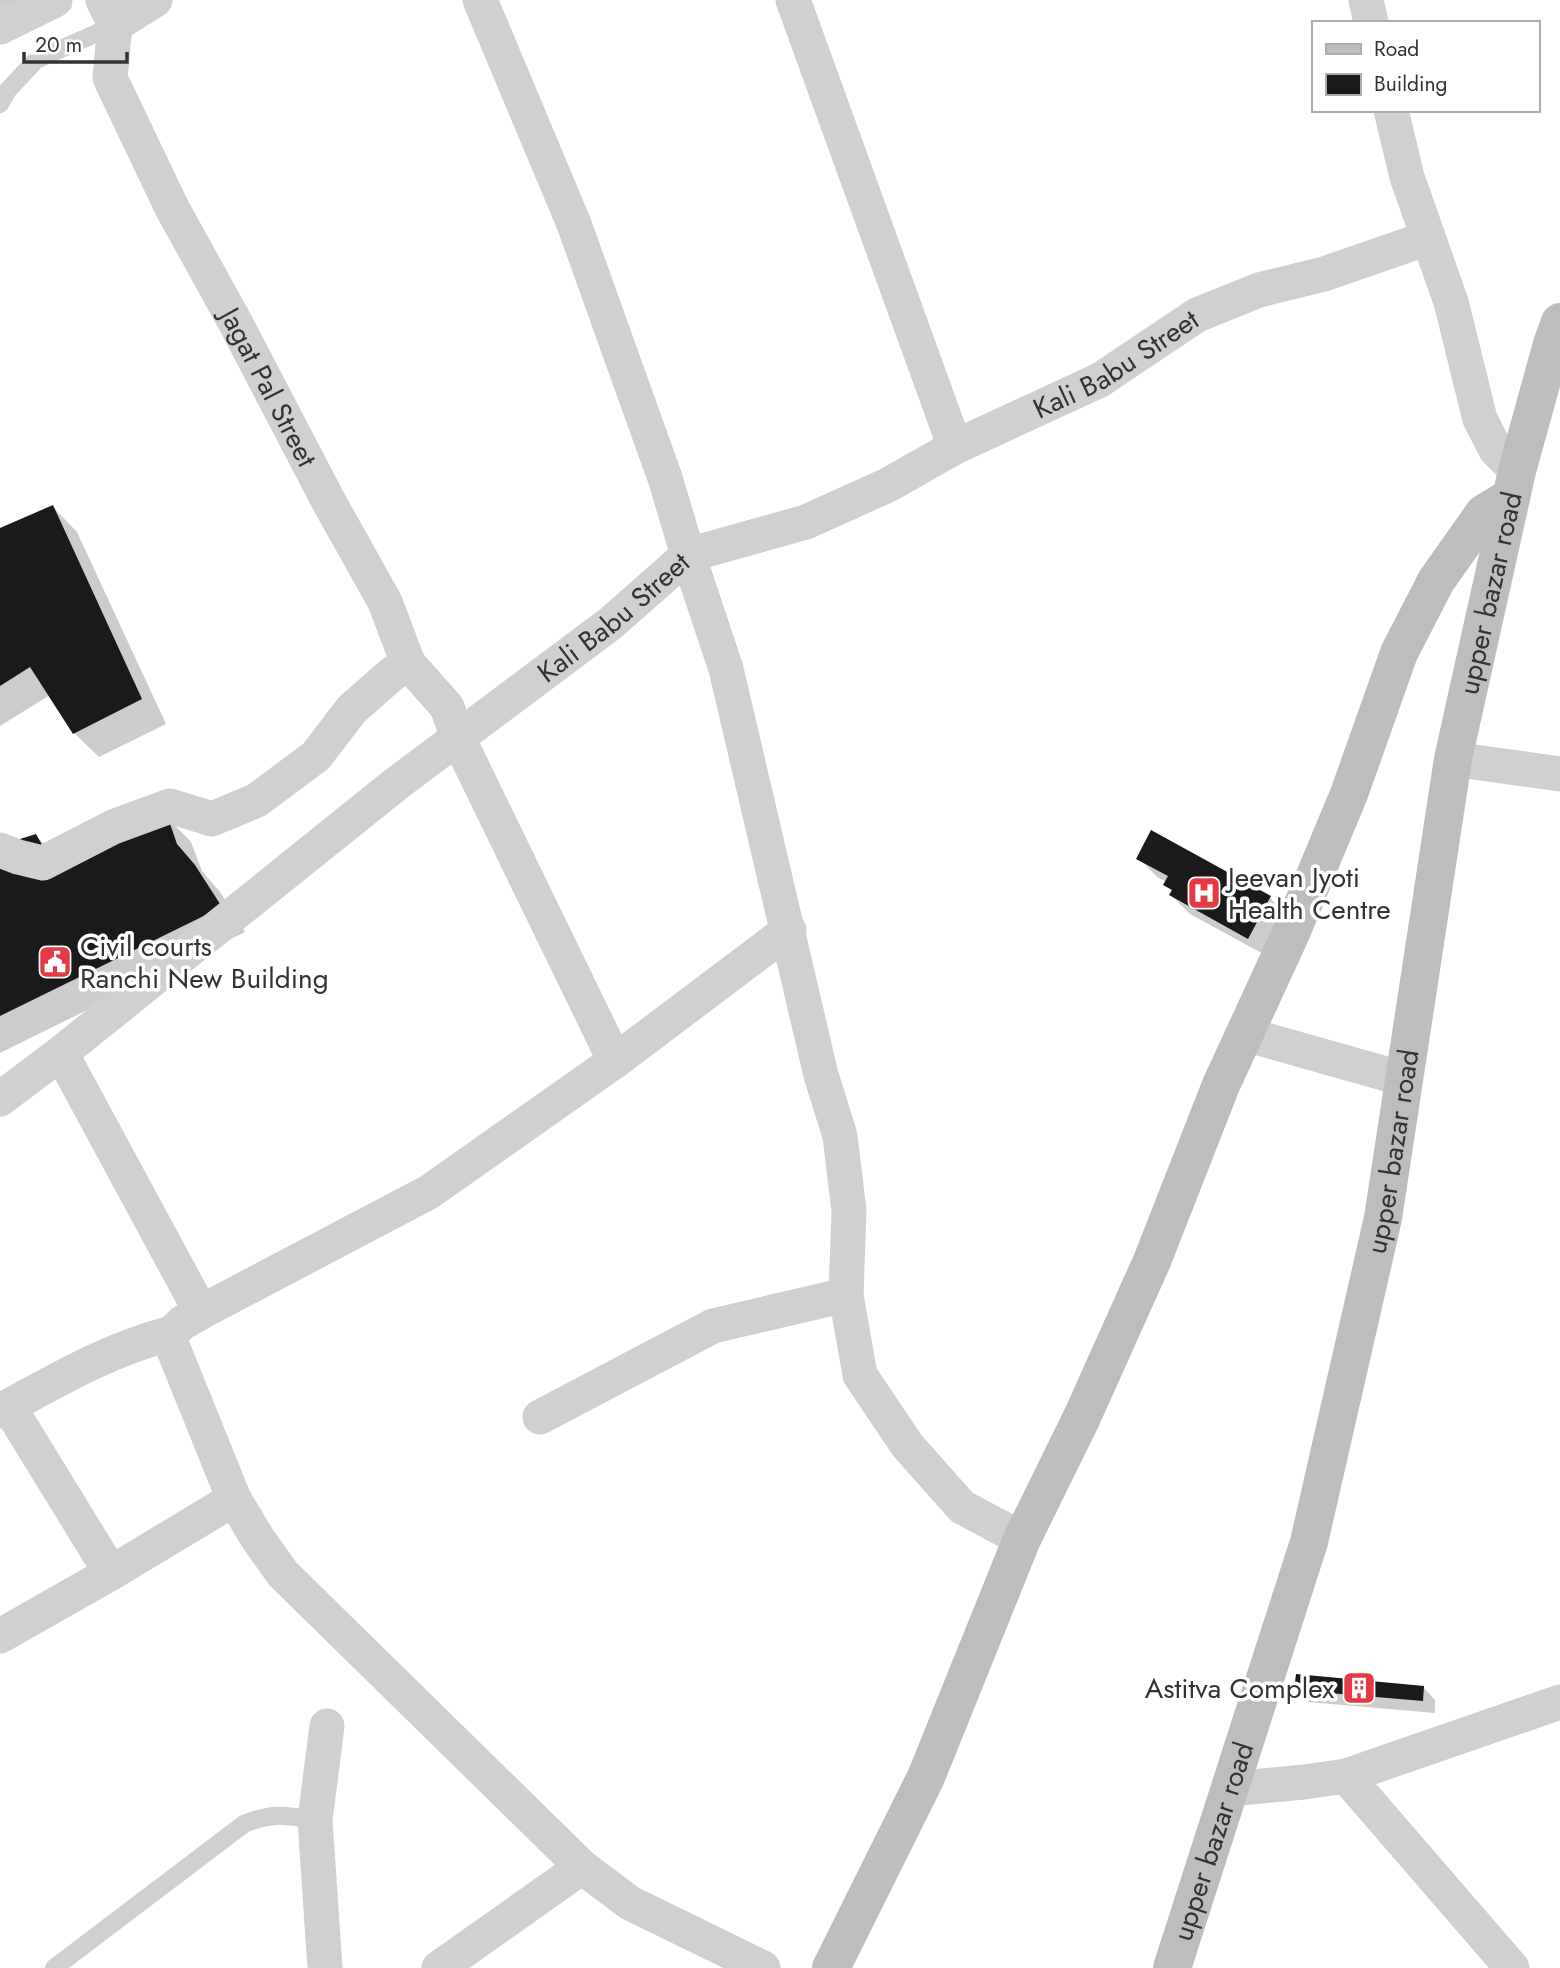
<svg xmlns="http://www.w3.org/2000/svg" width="1560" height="1968" viewBox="0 0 1560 1968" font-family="Jost,sans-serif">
<rect width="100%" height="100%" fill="#fff"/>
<!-- shadow -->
<g fill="#0003">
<polygon points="0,0 68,0 72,8 0,42"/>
<polygon points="53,507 77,532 166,724 99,757 74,733 50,695 0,726 0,530"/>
<polygon points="167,817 191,842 202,871 220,892 245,932 0,1053 0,852 36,836 61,860"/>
<polygon points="1139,858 1270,898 1289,916 1267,956 1190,914 1171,895 1173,892 1166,884 1167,882 1157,877"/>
<polygon points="1423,1687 1435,1700 1435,1713 1308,1702 1296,1690"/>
</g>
<!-- building -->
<g fill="#1a1a1a">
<polygon points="53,505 142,699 73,734 30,667 0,686 0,528"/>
<polygon points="167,815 177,844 195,865 222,907 0,1016 0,850 20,839 36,834 56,870"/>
<polygon points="1151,830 1271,896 1248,939 1169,895 1172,890 1163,885 1168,876 1136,859"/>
<polygon points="1296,1674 1424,1686 1423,1701 1294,1690"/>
</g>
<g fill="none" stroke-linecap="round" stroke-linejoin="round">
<!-- lane -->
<g stroke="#d0d0d0" stroke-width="18">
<polyline points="0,104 8,90 36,60 115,25"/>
<path d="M54,1968L244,1824C272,1812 286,1815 315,1820"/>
</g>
<!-- street -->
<g stroke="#d0d0d0" stroke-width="35">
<polyline points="103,0 115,25 155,0"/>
<polyline points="480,0 574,224 665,478 688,555 726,669 821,1075 840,1136 849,1211 846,1295 860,1375 907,1445 962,1507 1022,1539"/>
<polyline points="793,0 955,447"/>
<polyline points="1366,0 1371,23"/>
<path id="s1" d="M115,25L110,78L172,208L235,322L329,502L385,602L408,663L447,707L458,738L615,1061"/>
<polyline points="0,27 55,0"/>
<polyline points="1391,110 1407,177 1451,302 1480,419 1496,450 1517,471"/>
<polyline points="1453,759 1560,774"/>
<polyline points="0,850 18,857 43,863 113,827 170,806 212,819 257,800 316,756 352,709 392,674 408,663"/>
<polyline points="1245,1034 1404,1079"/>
<polyline points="61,1053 201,1312"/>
<path id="s2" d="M0,1099L61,1053L396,784L611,623L688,555L806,522L888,485L955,447L1100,380L1197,315L1259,290L1324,274L1428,238"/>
<polyline points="9,1407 111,1573"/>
<path d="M0,1411C58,1380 107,1350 172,1333"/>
<polyline points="540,1417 713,1326 846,1295"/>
<polyline points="0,1636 111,1573 234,1499"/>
<polyline points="1346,1776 1512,1968"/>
<polyline points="1230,1789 1304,1782 1346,1776 1560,1702"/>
<polyline points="325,1968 315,1820 327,1726"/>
<polyline points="439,1968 582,1867"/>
<polyline points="763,1968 630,1903 582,1867 283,1574 258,1539 234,1499 171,1343 172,1333 182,1323 201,1312 429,1192 615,1061 789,930"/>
</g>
<!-- secondary -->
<g stroke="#bdbdbd" stroke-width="38">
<polyline points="831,1968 926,1777 1022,1539 1082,1417 1152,1261 1221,1085 1291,933 1349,794 1399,653 1436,581 1484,513 1511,497"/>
<path id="s3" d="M1172,1968L1309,1542L1383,1218L1453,759L1517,471L1552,344L1560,322"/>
</g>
</g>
<!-- icons -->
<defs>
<symbol id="hospital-square" viewBox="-11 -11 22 22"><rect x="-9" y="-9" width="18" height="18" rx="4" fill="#e63946" stroke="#fff"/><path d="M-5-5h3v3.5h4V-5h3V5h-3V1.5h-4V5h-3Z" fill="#fff"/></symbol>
<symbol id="civic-square" viewBox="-11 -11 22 22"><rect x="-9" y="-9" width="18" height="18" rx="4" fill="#e63946" stroke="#fff"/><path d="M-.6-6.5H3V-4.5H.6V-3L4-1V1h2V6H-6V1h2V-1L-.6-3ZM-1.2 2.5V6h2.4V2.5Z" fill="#fff"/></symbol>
<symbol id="building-square" viewBox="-11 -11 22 22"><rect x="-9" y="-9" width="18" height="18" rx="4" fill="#e63946" stroke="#fff"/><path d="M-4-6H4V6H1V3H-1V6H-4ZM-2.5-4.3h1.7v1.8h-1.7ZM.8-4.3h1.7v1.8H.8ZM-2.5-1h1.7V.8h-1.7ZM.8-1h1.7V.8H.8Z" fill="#fff"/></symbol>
</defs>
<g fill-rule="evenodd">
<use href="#hospital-square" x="1185" y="874" width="38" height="38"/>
<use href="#civic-square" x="36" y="943" width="38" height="38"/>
<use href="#building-square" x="1340" y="1669" width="38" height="38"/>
</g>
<g text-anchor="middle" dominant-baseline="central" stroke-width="7" stroke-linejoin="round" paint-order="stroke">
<!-- street labels -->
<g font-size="28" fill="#333" stroke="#fff">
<text stroke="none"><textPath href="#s2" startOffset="1348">Kali Babu Street</textPath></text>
<text stroke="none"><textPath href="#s1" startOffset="401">Jagat Pal Street</textPath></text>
<text stroke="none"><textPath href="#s3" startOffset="1414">upper bazar road</textPath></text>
<text stroke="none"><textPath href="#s2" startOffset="780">Kali Babu Street</textPath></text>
<text stroke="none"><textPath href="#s3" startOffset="847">upper bazar road</textPath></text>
<text stroke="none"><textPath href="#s3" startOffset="133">upper bazar road</textPath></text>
</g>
<!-- poi labels -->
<g font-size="28" fill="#333" stroke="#fff" text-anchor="start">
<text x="1228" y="877">Jeevan Jyoti<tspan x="1228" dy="32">Health Centre</tspan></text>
<text x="80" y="946">Civil courts<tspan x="80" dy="32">Ranchi New Building</tspan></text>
<text x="1334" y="1688" text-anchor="end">Astitva Complex</text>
</g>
</g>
<!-- legend -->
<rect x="1312" y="21" width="228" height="91" fill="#ffffff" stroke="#adadad" stroke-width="2"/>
<rect x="1326" y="44" width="35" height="10" fill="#bdbdbd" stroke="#adadad" stroke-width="2"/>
<text x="1374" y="56" font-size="21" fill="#333333">Road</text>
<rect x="1326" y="74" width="35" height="21" fill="#1a1a1a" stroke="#adadad" stroke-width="2"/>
<text x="1374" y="91" font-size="21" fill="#333333">Building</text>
<!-- scale -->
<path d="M24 52v10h103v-10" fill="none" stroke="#333333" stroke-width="3.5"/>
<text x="35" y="52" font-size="21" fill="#333333" stroke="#ffffff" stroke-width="5" paint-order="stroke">20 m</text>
</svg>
